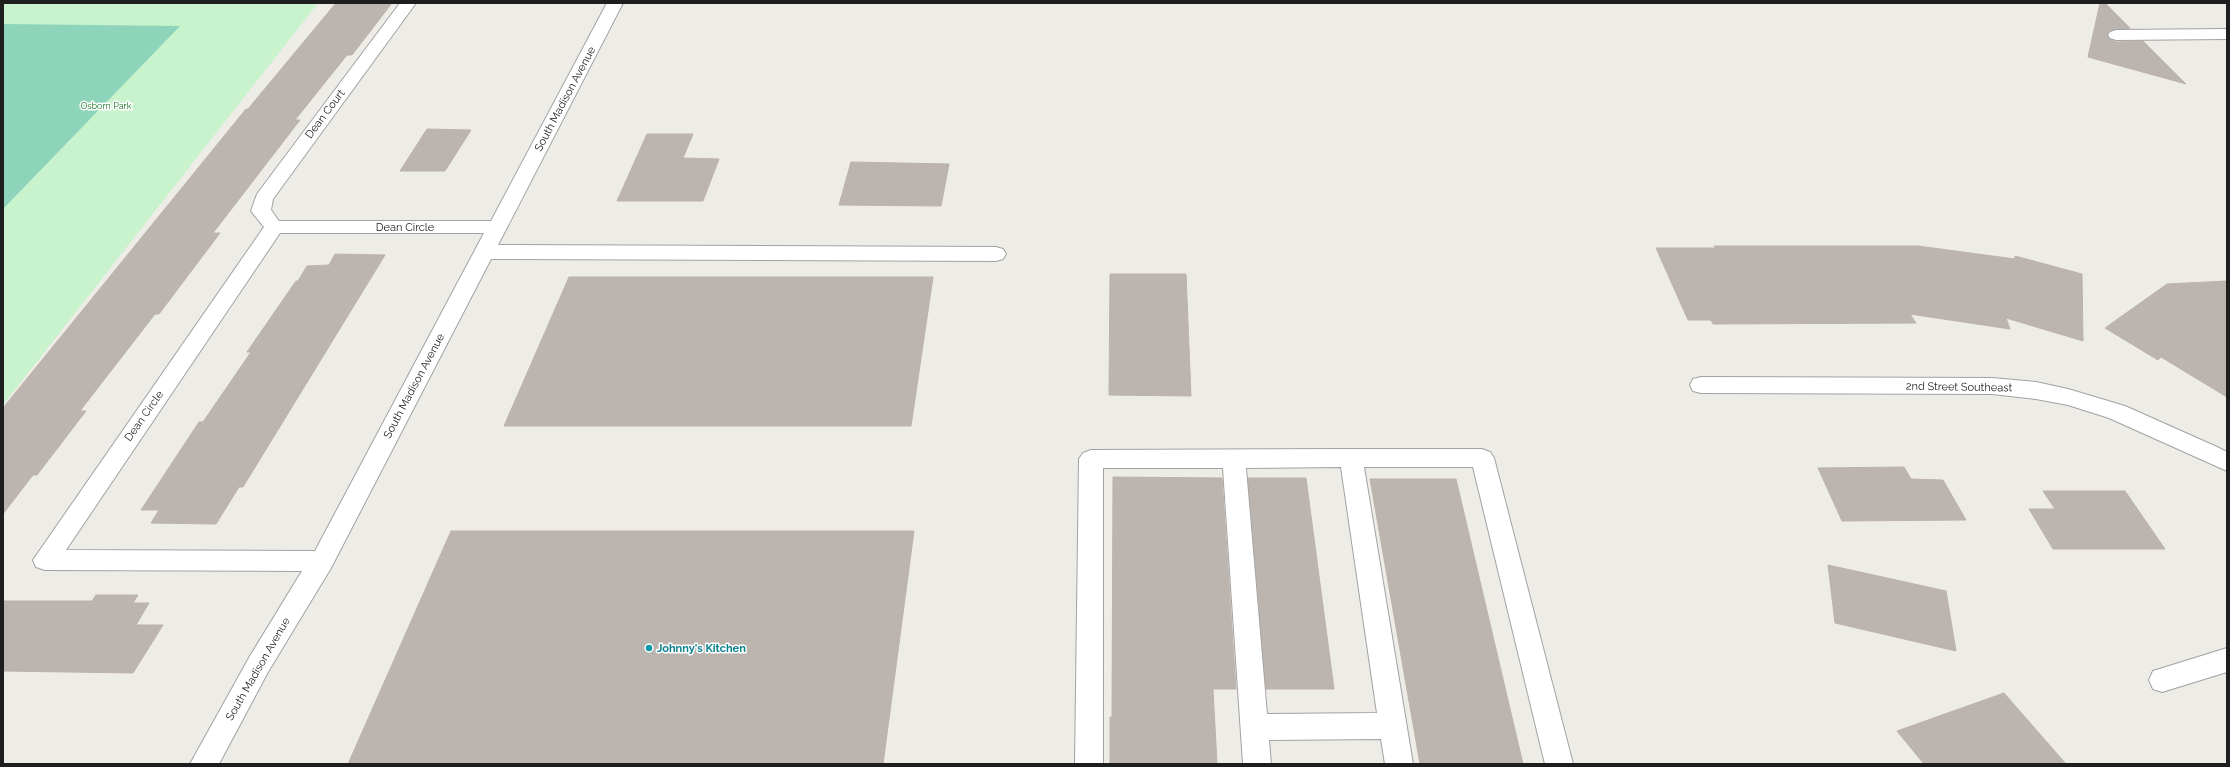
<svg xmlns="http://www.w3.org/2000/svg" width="2230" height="767" viewBox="0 0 2230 767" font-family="Raleway,sans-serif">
<rect width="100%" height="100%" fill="#eeece6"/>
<!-- park -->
<polygon fill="#c8f3cd" points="3,3 318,3 3,405"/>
<!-- pitch -->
<polygon fill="#8dd4bb" points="3,24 180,26 3,209"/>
<!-- building -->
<g fill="#bbb4af" stroke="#beb3aa">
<polygon points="336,3 392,3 352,55 347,55 295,120 300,120 213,233 220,233 159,314 155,314 80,411 86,411 37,475 33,475 3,514 3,408 246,109 248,109"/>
<polygon points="2100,3 2105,3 2130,28 2110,31 2107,34 2109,39 2116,42 2143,41 2186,84 2088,57"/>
<polygon points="427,129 471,130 445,171 400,171"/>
<polygon points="647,134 693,134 683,158 719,159 703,201 617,201"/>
<polygon points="851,162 949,164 941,206 839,205"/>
<polygon points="1714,246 1918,246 2015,259 2015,256 2082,274 2083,341 2006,318 2010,329 1910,314 1916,323 1713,324 1711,320 1688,320 1656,248 1716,248"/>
<polygon points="335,254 385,255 243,487 239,487 216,524 151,523 159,510 141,510 199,422 203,422 251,352 247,352 296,281 298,281 307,266 329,265"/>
<polygon points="1110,274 1186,274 1191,396 1109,395"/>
<polygon points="569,277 933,277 911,426 504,426"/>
<polygon points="2227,281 2227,397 2161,357 2158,360 2105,328 2167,284"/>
<polygon points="1904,467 1911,479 1943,480 1966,520 1842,521 1818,468"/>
<polygon points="1113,477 1222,478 1236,689 1213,689 1217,764 1110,764 1110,717 1112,717"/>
<polygon points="1248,478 1306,478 1334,689 1266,689"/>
<polygon points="1370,479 1456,479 1523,764 1420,764"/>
<polygon points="2043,491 2125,491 2165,549 2053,549 2029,509 2055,509"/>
<polygon points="451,531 914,531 883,764 348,764"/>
<polygon points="1828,565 1946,591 1956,651 1835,623"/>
<polygon points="96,595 138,595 133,603 149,603 136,625 163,625 133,673 3,671 3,601 92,601"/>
<polygon points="2004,693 2066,764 1924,764 1897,731"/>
</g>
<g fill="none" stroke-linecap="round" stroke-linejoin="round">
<defs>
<g id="minor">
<path d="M400,3H416L273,199L271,210L279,221H491L607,3H623L498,245L996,247L1003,249L1006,254L1003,259L996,261L491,259L331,568L268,672L219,764H190L250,656L302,571L45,570L36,567L33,560L264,227L251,211L257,194ZM280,233H484L315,551L66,550Z"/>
<polygon points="2227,29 2227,39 2116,40 2110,38 2108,35 2110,32 2116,30"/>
<polygon points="1701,377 1992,378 2036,382 2068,389 2125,406 2217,447 2227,452 2227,471 2109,418 2068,405 2036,399 1992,394 1701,393 1693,391 1690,385 1693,379"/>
<path d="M1351,449H1482L1490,452L1494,458L1573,764H1545L1473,467H1364L1413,764H1385L1381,739L1269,740L1271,764H1243L1223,468H1103V764H1075L1079,459L1083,453L1091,450ZM1341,467L1377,713L1267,714L1246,468Z"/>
<polygon points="2227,648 2227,672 2162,692 2153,689 2149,680 2153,671"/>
</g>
</defs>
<!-- minor casing -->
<use href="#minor" stroke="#a2a2a2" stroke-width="2"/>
<!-- path -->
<polyline stroke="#e98a7b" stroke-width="2" stroke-dasharray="1.5 1.5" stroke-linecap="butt" points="55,3 200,3"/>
<!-- minor -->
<use href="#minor" fill="#fff" fill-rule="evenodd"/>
</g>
<!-- markers -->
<circle fill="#0f9aa8" stroke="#fff" stroke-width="1.5" cx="649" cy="648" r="4"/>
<g text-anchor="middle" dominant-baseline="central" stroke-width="3" stroke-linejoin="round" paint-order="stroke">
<!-- far-park labels -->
<g font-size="9" fill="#187023" stroke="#fff">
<text x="106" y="106">Osborn Park</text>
</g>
<!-- street labels -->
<g font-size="11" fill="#1e1e1e" stroke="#fff">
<text transform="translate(565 99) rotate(-62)">South Madison Avenue</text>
<text transform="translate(325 114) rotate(-53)">Dean Court</text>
<text x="405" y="227">Dean Circle</text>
<text transform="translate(414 386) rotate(-62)">South Madison Avenue</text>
<text transform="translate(1959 387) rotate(1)">2nd Street Southeast</text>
<text transform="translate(144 416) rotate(-55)">Dean Circle</text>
<text transform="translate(258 669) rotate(-60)">South Madison Avenue</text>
</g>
<!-- culture labels -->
<g font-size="11" font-weight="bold" fill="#0d838f" stroke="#fff" text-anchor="start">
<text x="657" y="648">Johnny's Kitchen</text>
</g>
</g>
<!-- border -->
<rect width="2230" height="767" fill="none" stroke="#1e1e1e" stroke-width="8"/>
</svg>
